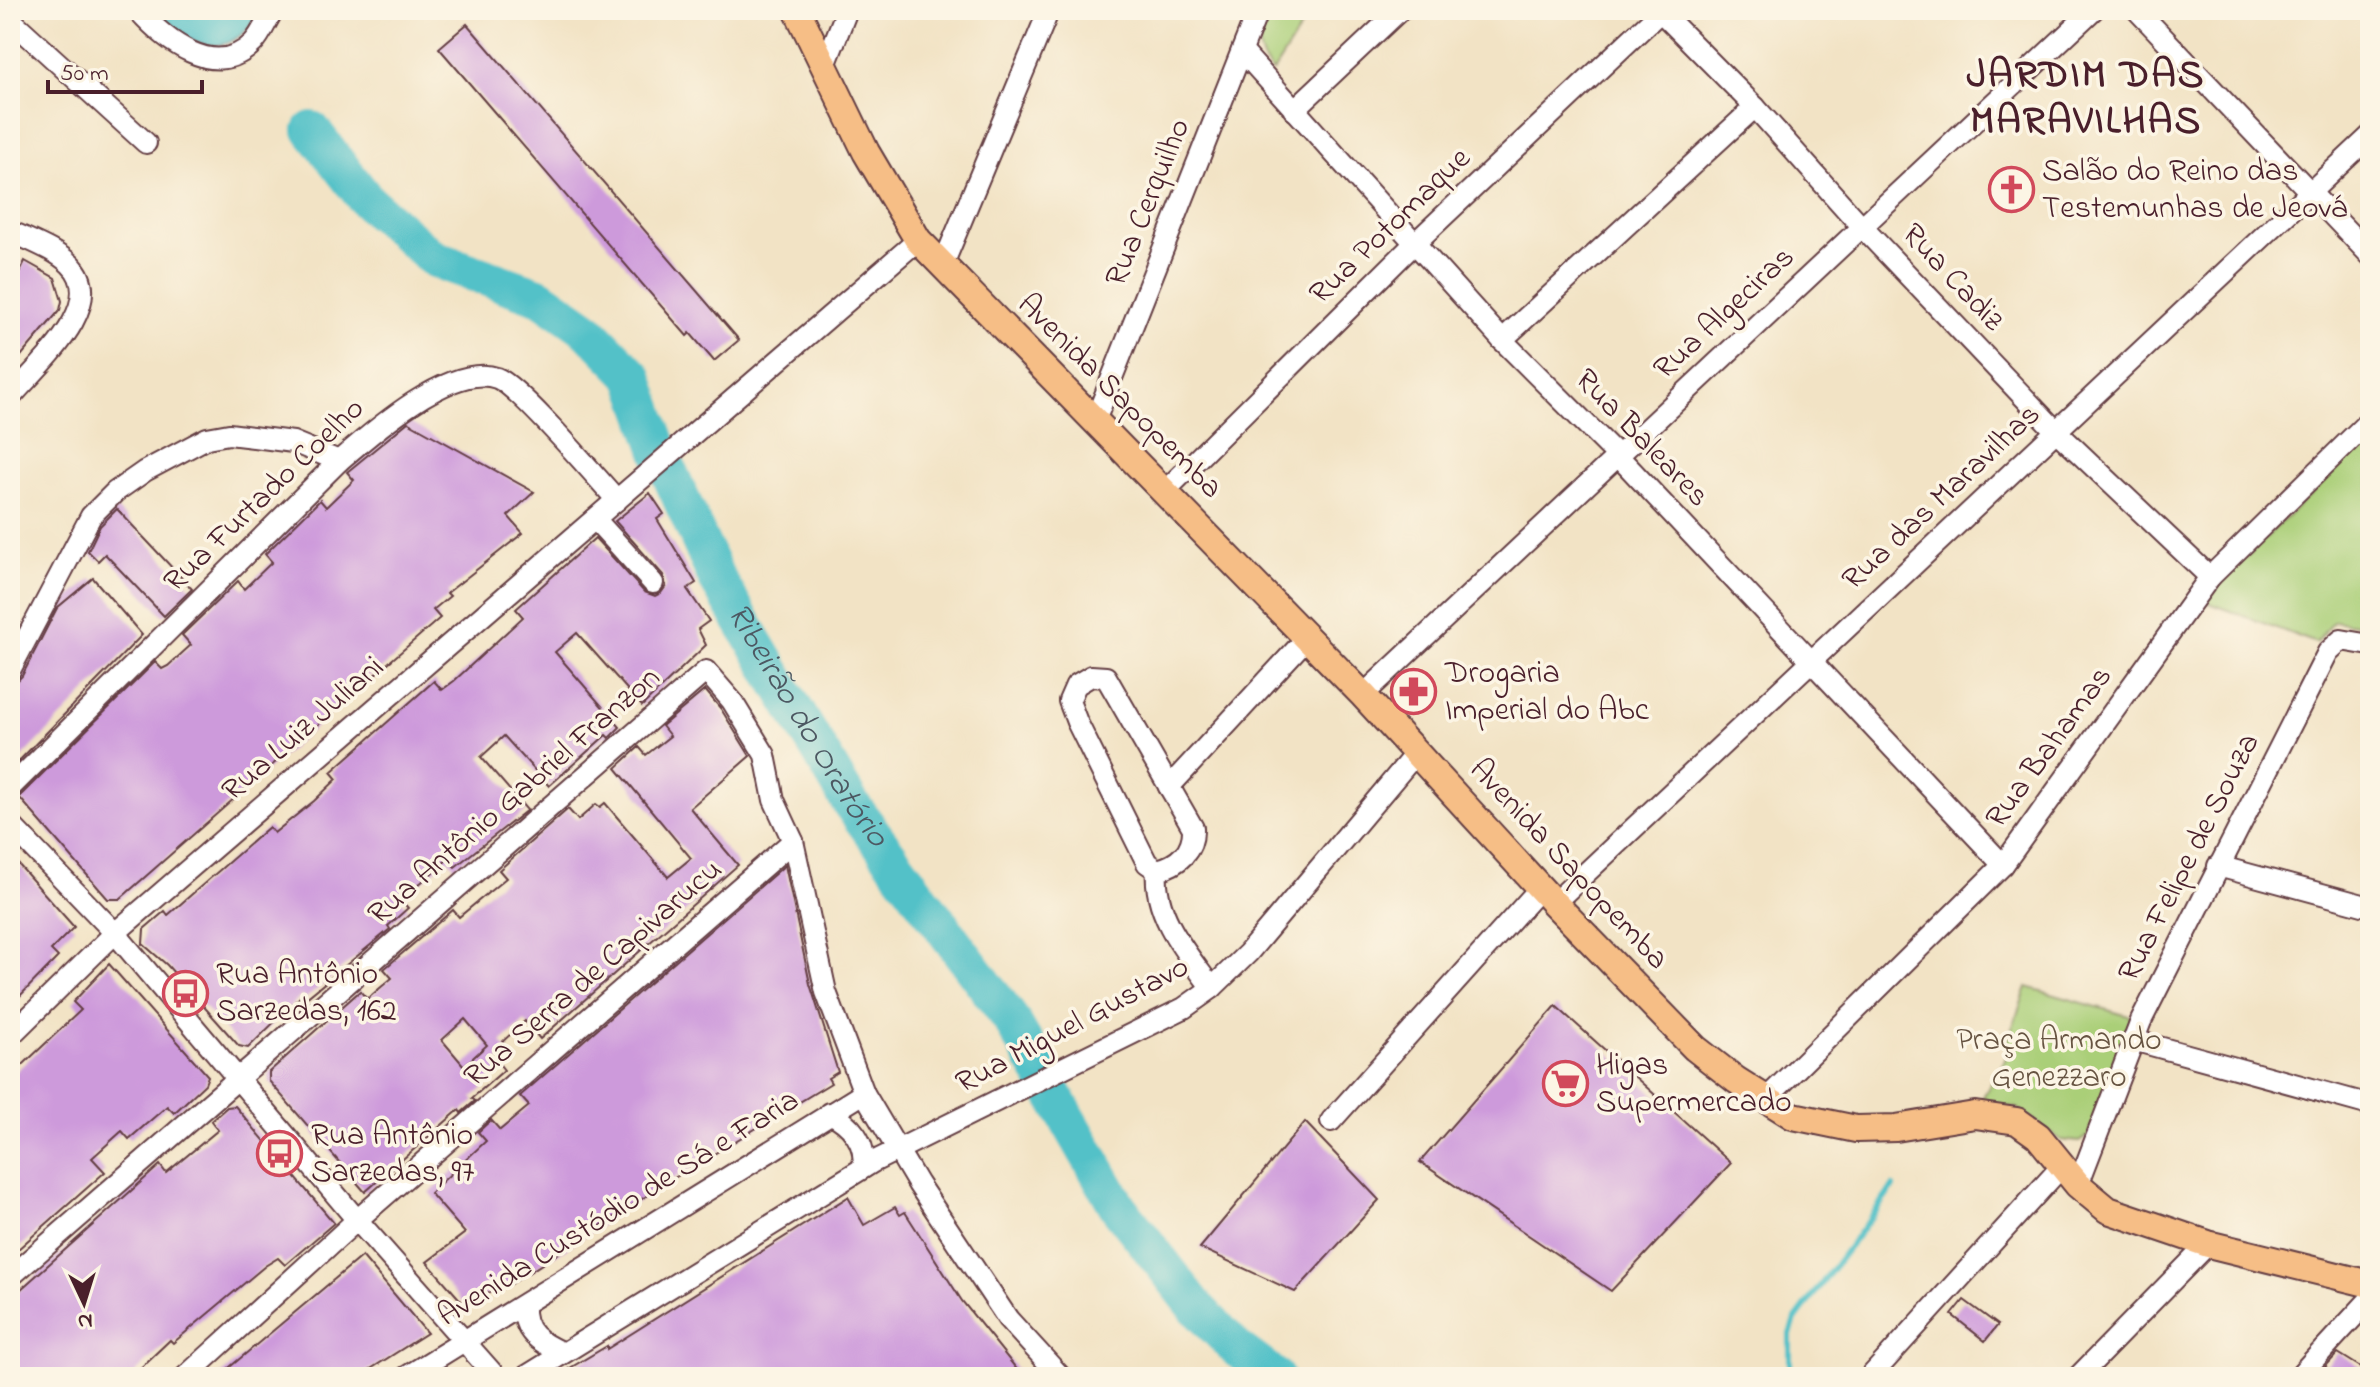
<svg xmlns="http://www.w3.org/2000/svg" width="2380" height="1387" viewBox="0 0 2380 1387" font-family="'Indie Flower',sans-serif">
<rect width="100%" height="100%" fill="#fcf5e5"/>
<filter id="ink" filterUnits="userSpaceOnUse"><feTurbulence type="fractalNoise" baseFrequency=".0125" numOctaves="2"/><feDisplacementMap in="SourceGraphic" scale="16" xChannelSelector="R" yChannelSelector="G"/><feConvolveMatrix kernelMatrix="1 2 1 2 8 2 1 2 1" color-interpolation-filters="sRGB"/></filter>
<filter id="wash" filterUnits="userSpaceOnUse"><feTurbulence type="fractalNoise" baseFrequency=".006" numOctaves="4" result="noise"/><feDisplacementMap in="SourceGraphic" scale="32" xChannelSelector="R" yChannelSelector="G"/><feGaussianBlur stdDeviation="1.8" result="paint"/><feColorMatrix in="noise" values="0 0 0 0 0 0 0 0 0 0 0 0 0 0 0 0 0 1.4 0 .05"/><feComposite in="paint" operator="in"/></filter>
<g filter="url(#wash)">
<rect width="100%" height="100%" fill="#f2e3c5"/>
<!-- green -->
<g fill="#aacf78" stroke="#7a7752" stroke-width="2">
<path d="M1269,10H1312L1273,72C1252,51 1259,36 1269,10Z"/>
<polygon points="2370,437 2370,611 2362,625 2333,621 2316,643 2207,602 2225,577"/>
<polygon points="2027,987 2132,1017 2089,1135 2079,1142 2061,1140 2017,1108 1980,1102 2006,1058 2007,1043"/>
</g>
<!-- water -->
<path fill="#53c1c8" stroke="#4e707a" stroke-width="2" d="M155,10H263C228,63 192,51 155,10Z"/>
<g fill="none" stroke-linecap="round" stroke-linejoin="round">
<!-- stream -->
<polyline stroke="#53c1c8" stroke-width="6" points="1790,1377 1790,1334 1795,1320 1893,1187"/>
<!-- river -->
<path stroke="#53c1c8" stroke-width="38" id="s1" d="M312,130L367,201L434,259L541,297L588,330L634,377L661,454L716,577L851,804L1012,1021L1118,1207L1197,1308L1236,1348L1275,1377"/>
</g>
<g id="blocks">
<!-- building -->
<g fill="#cd9adb" fill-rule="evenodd">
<polygon points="467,24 739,340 714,361 690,333 687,336 439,48"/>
<polygon points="25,261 55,278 62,301 60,310 10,369 10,278 16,280"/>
<polygon points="408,422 534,492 508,516 523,533 447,593 450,596 433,610 440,618 372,677 369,674 341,699 344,702 120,899 108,899 19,797 155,662 162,669 168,666 191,645 182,635 238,581 244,589 272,562 265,554 320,500 326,507 354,480 347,472"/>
<polygon points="650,493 664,514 657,519 696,583 687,589 709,621 698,629 706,645 642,706 577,633 555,652 620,727 609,738 606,735 549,786 504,736 481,757 527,810 455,867 448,859 401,900 408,908 388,926 390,929 305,999 302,995 248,1048 239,1046 167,965 143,944 144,929 165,911 168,915 269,827 274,833 314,801 337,779 331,772 434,681 442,690 454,681 523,617 516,609 595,538 644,592 655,596 661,593 666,586 663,575 615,521"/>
<polygon points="117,509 192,589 164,616 105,554 98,561 88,551 100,526"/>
<polygon points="93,578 142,635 10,770 10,688 22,676 57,608"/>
<path d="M705,690L721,709L750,756L690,808L738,865L540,1039L525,1021L501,1043L508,1051L497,1061L504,1070L472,1098L475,1101L461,1113L459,1110L365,1192L269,1081V1072L360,991L367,999L392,978L384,969L453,910L459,917L506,878L499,870L568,809L578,820L596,804L600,807L605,803L668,877L691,858L616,768L639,747L646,755L670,736L662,726ZM465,1019L487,1045L464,1066L442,1040Z"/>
<polygon points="10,855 74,927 51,950 58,957 10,1006"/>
<polygon points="785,865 810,984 838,1072 828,1078 831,1083 671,1180 505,1288 503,1284 472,1304 463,1303 427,1262 465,1233 430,1193 486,1141 478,1132 491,1120 500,1130 529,1106 520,1096"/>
<polygon points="109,964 208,1076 205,1084 174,1113 167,1106 129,1139 122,1131 92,1158 105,1172 17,1250 10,1241 10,1077 81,1010 73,1002"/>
<polygon points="1556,1006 1731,1163 1611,1291 1420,1162"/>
<polygon points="235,1106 334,1223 285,1265 278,1258 265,1266 173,1343 170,1340 131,1377 10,1377 10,1299 160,1165 166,1173 218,1130 211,1121 227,1107"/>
<polygon points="1305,1122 1379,1200 1295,1292 1200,1248"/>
<polygon points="848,1197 864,1225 895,1207 900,1215 905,1212 962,1301 1023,1377 555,1377 607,1346 607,1349"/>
<polygon points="362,1256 427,1333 358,1377 218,1377"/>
<polygon points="1964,1300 1998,1325 1985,1341 1952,1315"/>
<polygon points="2338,1353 2370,1373 2370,1377 2341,1377 2325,1367"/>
</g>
</g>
</g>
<g filter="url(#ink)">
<use href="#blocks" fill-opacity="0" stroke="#633c42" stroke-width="2"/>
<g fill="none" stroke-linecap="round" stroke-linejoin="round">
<defs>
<g id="minor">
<path d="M138,10C164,39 215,82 253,43C261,35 267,20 273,10"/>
<polyline points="1659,10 1755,107 1862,227 2056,431 2210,577"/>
<polyline points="2137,10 2370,255"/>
<polyline points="10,19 146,143"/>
<polyline points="1242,51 1502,340 1618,456 2003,865"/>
<polyline points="824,68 847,10"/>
<polyline points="1294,110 1400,10"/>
<path d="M10,231C30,241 54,249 70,264C111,304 36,367 10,398"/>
<polyline points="942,267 1049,10"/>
<polyline points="1502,340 1755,107"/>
<polyline points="1096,418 1258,10"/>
<polyline points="1165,491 1414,244 1662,10"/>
<polyline points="595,519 653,583"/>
<polyline points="10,670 91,516 115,492 145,471 207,438 229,434 293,442 339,461"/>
<path d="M1091,676L1106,677L1193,828C1194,850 1179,865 1157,870L1147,863L1077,722L1069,701L1076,685Z"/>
<polyline points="1363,695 2093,10"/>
<polyline points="1169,787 1306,639"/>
<path d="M10,788L339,461C371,433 451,362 497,378C520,387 596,477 617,500"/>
<polyline points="10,824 115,933 357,1220 496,1377"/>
<polyline points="2218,866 2370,907"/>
<path d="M1157,870C1153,915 1187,954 1212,988"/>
<polyline points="1554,903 2370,136"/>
<polyline points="10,1036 115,933 918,240"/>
<polyline points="2133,1040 2370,1105"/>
<polyline points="1765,1100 2003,865 2210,577 2370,420"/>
<path d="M829,1113C851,1123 867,1143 863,1168"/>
<polyline points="1331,1121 1540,888"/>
<polyline points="2078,1185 2141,1021 2328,652 2341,640 2370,645"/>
<polyline points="10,1277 706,671 732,701 765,755 774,800 793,841 826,992 864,1093 918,1184 1008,1319 1061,1377"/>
<path d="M524,1305C522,1332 540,1343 563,1353"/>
<polyline points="185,1377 357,1220 793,841"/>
<polyline points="406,1377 864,1093"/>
<polyline points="525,1377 873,1162 1184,1008 1212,988 1248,953 1416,753"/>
<polyline points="1870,1377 2062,1166"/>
<polyline points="2078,1377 2208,1244"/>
<polyline points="2298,1377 2370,1299"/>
</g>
<polyline id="major" points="797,10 866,152 918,240 1363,695 1554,903 1695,1048 1736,1080 1793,1116 1856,1129 1896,1128 1975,1115 2017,1121 2038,1136 2078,1185 2108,1210 2208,1244 2370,1284"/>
</defs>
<!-- minor casing -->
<use href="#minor" stroke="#633c42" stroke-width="24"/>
<!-- major casing -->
<use href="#major" stroke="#633c42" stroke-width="30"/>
<!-- minor -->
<use href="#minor" stroke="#fff" stroke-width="20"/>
<!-- major -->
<use href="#major" stroke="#f6be86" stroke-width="26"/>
</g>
</g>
<!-- icons -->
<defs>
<symbol id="church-ring" viewBox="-11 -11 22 22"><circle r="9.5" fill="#fcf5e5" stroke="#d1495b" stroke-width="1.5"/><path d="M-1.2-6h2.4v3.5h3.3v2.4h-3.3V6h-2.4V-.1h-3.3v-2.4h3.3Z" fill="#d1495b"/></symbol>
<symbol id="pharmacy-ring" viewBox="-11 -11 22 22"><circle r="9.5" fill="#fcf5e5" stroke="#d1495b" stroke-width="1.5"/><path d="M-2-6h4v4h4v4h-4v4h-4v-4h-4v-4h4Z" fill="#d1495b"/></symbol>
<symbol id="bus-ring" viewBox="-11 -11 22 22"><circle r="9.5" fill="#fcf5e5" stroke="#d1495b" stroke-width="1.5"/><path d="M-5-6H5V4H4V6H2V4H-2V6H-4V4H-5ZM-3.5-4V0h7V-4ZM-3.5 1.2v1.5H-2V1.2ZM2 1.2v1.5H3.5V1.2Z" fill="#d1495b"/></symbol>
<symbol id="supermarket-ring" viewBox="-11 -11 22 22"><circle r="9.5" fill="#fcf5e5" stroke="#d1495b" stroke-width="1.5"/><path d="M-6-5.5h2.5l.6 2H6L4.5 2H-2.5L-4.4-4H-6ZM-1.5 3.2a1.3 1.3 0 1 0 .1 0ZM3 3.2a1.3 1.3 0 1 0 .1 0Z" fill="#d1495b"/></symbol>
</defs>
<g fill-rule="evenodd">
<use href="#church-ring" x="1986" y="164" width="51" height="51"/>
<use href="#pharmacy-ring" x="1388" y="666" width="51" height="51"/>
<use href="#bus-ring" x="160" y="968" width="51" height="51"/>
<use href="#supermarket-ring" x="1540" y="1058" width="51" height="51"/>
<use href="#bus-ring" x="254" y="1128" width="51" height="51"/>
</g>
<g text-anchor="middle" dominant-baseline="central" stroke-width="7" stroke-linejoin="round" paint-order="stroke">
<!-- poi labels -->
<g font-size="32" fill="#4a1f2b" stroke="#fcf5e5" text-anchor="start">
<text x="2042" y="172">Salão do Reino das<tspan x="2042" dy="37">Testemunhas de Jeová</tspan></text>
<text x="1445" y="674">Drogaria<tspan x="1445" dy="37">Imperial do Abc</tspan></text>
<text x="216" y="975">Rua Antônio<tspan x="216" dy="37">Sarzedas, 162</tspan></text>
<text x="1596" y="1066">Higas<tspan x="1596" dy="37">Supermercado</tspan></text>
<text x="311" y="1136">Rua Antônio<tspan x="311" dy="37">Sarzedas, 97</tspan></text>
</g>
<!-- street labels -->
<g font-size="32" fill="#4a1f2b" stroke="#fcf5e5">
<text transform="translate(1149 203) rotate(-68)">Rua Cerquilho</text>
<text transform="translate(1391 227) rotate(-44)">Rua Potomaque</text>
<text transform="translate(1952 278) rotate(47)">Rua Cadiz</text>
<text transform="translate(1725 314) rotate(-43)">Rua Algeciras</text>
<text transform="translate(1119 397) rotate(45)">Avenida Sapopemba</text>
<text transform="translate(1641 439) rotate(46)">Rua Baleares</text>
<text transform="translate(265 496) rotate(-44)">Rua Furtado Coelho</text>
<text transform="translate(1942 498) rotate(-43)">Rua das Maravilhas</text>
<text transform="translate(304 730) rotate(-41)">Rua Luiz Juliani</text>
<text transform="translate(2050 748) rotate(-54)">Rua Bahamas</text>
<text transform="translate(515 797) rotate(-41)">Rua Antônio Gabriel Franzon</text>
<text transform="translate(2190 858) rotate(-63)">Rua Felipe de Souza</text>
<text transform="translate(1568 865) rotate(47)">Avenida Sapopemba</text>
<text transform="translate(594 974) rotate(-41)">Rua Serra de Capivarucu</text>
<text transform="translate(1073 1026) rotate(-28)">Rua Miguel Gustavo</text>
<text transform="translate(619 1209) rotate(-32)">Avenida Custódio de Sá e Faria</text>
</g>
<!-- park labels -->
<g font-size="32" fill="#675442" stroke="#fcf5e5">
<text x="2059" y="1041">Praça Armando<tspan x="2059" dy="37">Genezzaro</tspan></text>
</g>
<!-- water labels -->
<g font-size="34" font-style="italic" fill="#4d5862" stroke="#fcf5e5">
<text stroke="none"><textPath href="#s1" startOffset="806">Ribeirão do Oratório</textPath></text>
</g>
<!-- district labels -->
<g font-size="40" font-weight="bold" letter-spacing="2" fill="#4a1f2b" stroke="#fcf5e5">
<text x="2086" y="76">JARDIM DAS<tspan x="2086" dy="46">MARAVILHAS</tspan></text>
</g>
</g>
<!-- margin -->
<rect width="2380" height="1387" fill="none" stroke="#fcf5e5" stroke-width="40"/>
<!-- north arrow -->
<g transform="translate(84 1303) rotate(176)" stroke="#fcf5e5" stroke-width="6" paint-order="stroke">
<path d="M0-6L14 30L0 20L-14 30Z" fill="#4a1f2b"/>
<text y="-12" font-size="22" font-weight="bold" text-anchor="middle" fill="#4a1f2b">N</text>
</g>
<!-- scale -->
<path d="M48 80v12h154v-12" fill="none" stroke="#4a1f2b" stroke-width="4"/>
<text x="60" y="80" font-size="24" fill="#4a1f2b" stroke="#fcf5e5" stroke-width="6" paint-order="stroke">50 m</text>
</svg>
